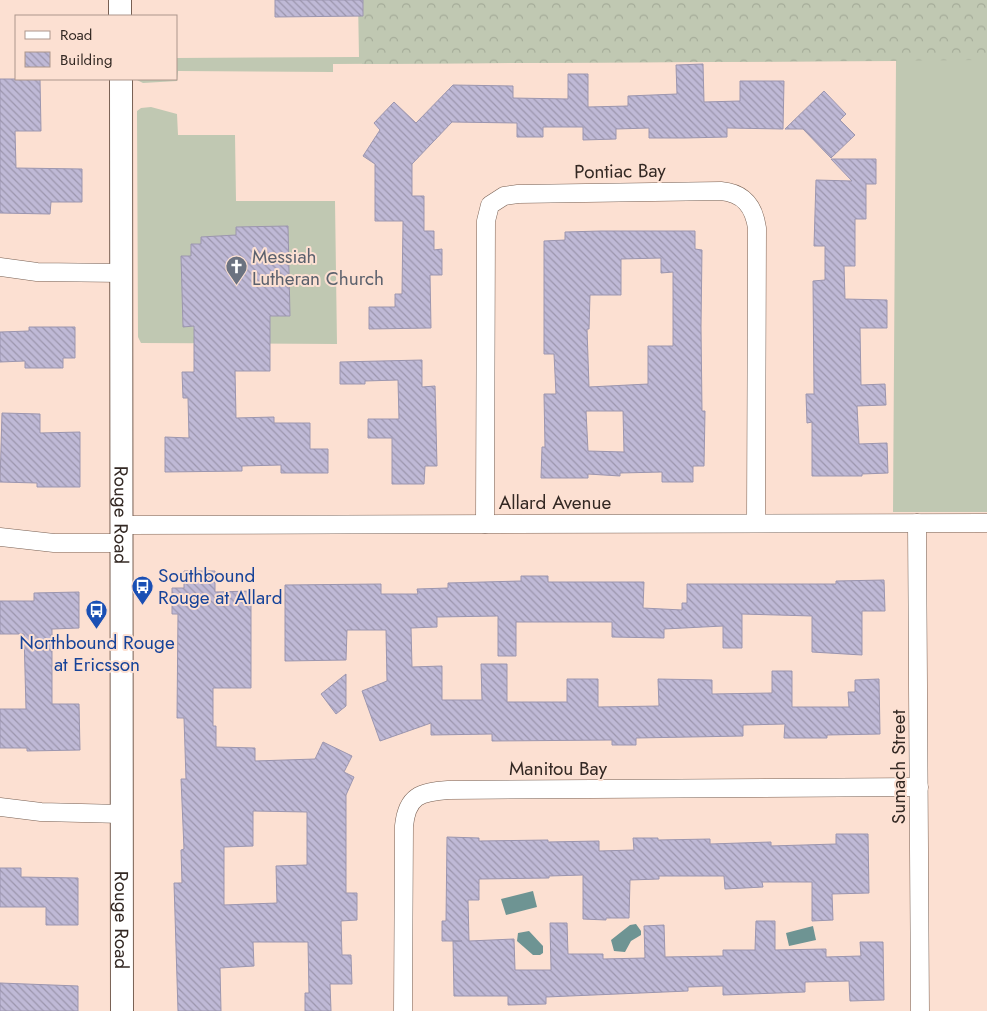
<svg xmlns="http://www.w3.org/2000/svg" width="987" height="1011" viewBox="0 0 987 1011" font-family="Jost,sans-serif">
<defs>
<pattern id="forest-crowns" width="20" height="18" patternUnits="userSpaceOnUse" patternTransform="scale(1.25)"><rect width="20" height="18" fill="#c0c8b2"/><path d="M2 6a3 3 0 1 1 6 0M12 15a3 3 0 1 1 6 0" fill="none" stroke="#a5ac99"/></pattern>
<pattern id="building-back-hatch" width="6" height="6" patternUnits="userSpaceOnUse" patternTransform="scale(1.25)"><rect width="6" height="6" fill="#bfb9d6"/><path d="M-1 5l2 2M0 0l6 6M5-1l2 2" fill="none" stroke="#9c96ad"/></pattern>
</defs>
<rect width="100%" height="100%" fill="#fce0d2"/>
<!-- grass -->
<g fill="#c0c8b2">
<polygon points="358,0 987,0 987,512 893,512 896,61 333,64 333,72 178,71 177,81 143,83 137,80 176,79 176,58 359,57"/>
<polygon points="151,107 177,114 178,135 235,135 236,201 335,201 337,344 141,343 138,337 137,111 141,108"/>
</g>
<!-- forest -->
<polygon fill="url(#forest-crowns)" points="362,0 987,0 987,60 362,64"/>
<!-- water -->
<g fill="#6e9493">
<polygon points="533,891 537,907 506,915 501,899"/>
<polygon points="636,924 641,931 641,935 631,941 625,952 614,951 611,940 630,925"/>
<polygon points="813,926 816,940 789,946 786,933"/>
<polygon points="529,931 543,946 543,953 540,955 533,955 517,941 518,933"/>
</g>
<!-- building -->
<g fill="url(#building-back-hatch)" stroke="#9c96af" fill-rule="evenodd">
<polygon points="275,0 363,0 363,16 275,17"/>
<polygon points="703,64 704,102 740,101 740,81 784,81 783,129 727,128 727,137 685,138 649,138 649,128 616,129 616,139 583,140 583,127 543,127 543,137 517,137 517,123 452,122 412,164 412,196 424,196 424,231 434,231 434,250 442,249 442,275 430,275 431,328 369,329 369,307 395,307 395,294 402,294 403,221 375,221 375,164 363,156 380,130 374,123 394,102 416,123 453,85 513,86 513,98 568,99 568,74 588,74 588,107 628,106 628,96 677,94 676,65"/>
<polygon points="0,79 40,79 41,131 15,131 16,168 82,169 82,202 51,202 50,214 0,213"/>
<polygon points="824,91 846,114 840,120 855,135 831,158 803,129 785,129"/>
<polygon points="831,159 876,159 876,184 866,184 866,219 855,219 855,266 844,266 845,299 887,300 887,328 860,328 861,385 885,384 886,405 857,406 859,444 887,443 888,473 862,474 862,476 812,476 812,422 807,423 806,394 814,394 813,281 825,280 825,246 814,246 816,180 852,181"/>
<polygon points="288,226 290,316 270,316 270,371 235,371 236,418 274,417 274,423 310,423 310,449 328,449 328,473 281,473 281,465 242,466 242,471 165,472 165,437 189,438 188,398 183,398 182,372 194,372 194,326 183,327 181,256 191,256 191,244 201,244 201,237 236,235 236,227"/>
<path d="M601,231H695V249L702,250L701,327L702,411H705L704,466H693V482H662V472L620,473V476L588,474V478H541L542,447H545L544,394H556L554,354H544V241L565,240V232ZM661,258V273L673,272V346H648V384L589,387L587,329H589L590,295H621V259ZM586,411H623L624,452L588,451Z"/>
<polygon points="29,327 75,327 75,358 63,358 63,368 25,368 25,361 0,362 0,332 29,331"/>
<polygon points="422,360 422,387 435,386 437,466 425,466 424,484 392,484 392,438 368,438 368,419 399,419 398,380 365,381 365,384 340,384 340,362"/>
<polygon points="2,413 40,414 40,433 80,432 80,487 37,487 37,483 0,482"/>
<path d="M184,571H215V592L251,591V688H213V726H216V747L255,748V761L315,759L323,742L352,756L344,772L354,777L346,795V893H357V920L341,921L342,955H351L352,984H330L331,1011H305V993H309L308,942H253L254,966L220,968L221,1011H178L174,883H182L181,850L184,849L181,779H186L184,718H177L178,614H172V588H184ZM253,811L307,812V865L276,866L277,903L224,905V847L253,846Z"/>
<polygon points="521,576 548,576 548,582 644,582 643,608 682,610 682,603 687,603 687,584 836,584 836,581 884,580 885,611 862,611 862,655 812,652 812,616 742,614 742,648 723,648 723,626 664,629 664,638 612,637 612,622 516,622 516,656 498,656 498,616 437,617 437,627 411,628 412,667 442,666 442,700 482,700 481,664 507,664 507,702 567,702 567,679 598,679 598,707 659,706 658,679 712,680 712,694 772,693 772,671 792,671 792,707 849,707 848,692 855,692 855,680 879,679 880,734 827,735 827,738 784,738 785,724 743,725 743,736 636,738 636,745 612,745 612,740 492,741 492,734 431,735 431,723 380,741 362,691 387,681 386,630 347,630 346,660 285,661 285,585 381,584 381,594 418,594 417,589 448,588 448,583 521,581"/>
<polygon points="79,592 79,628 52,629 52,704 79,704 80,750 27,751 27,748 0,748 0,709 26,709 24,634 0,634 0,601 34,601 34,593"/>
<polygon points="346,674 346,706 336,714 321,694"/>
<polygon points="836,834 868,834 869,893 832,894 833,920 812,921 812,882 762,882 763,887 725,889 724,876 659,876 659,879 630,880 629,918 606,918 606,920 583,919 583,875 549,876 549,878 479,879 479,900 468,900 469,941 514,939 515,970 551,970 550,923 567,923 568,954 603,954 603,959 645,958 644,926 664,925 665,957 723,956 723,950 755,950 756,921 775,921 775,950 826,949 826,957 861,956 860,942 883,942 884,1000 850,1001 849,981 805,982 805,992 723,995 723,986 688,987 688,991 546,997 546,1004 508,1005 508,996 454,996 453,941 462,941 442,941 442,921 446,921 447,837 479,838 479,841 548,840 548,842 599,841 599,851 634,850 633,838 658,838 658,840 710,839 710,844 771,842 771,846 836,844"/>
<polygon points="0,868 21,868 21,877 78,878 78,925 46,925 46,907 0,907"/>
<polygon points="0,983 78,986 78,1011 0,1011"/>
</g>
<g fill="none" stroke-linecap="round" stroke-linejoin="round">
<defs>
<g id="minor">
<polyline points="0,267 37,272 122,273"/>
<polyline points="917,523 920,1011"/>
<path d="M485,524L486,221L490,205L504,196L518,194L721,191C744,193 754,207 757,228L756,523"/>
<polyline points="122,525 987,523"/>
<polyline points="0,537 54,543 122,543"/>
<polyline points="0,807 41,812 122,814"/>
<path d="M403,1011L404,826C407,796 420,792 448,790L919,787"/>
</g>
<g id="tertiary">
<polyline points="120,0 120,16"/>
<path id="s1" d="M121,79L122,1011"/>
</g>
</defs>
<!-- minor casing -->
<use href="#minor" stroke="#786053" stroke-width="19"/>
<!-- tertiary casing -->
<use href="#tertiary" stroke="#786053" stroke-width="24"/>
<!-- minor -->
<use href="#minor" stroke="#fff" stroke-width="18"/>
<!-- tertiary -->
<use href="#tertiary" stroke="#fff" stroke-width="22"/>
</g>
<!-- icons -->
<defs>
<symbol id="church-pin" viewBox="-11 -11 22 30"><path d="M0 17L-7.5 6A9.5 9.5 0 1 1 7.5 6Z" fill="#6b7280" stroke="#fce0d2"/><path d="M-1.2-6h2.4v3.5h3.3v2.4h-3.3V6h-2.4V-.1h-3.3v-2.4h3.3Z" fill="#fff"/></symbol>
<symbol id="bus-pin" viewBox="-11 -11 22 30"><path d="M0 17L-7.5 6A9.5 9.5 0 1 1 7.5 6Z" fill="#1a4fb4" stroke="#fce0d2"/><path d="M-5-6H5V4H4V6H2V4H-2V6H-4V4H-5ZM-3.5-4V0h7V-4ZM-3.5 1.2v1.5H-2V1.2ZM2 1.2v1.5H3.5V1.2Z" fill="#fff"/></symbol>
</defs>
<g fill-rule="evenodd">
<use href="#church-pin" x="224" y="254" width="25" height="34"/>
<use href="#bus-pin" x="130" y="574" width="25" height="34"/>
<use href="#bus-pin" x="84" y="598" width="25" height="34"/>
</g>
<g text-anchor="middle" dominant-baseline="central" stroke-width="4" stroke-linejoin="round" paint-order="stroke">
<!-- street labels -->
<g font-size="19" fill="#332823" stroke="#fce0d2">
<text transform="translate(620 171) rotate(-1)">Pontiac Bay</text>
<text x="555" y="502">Allard Avenue</text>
<text stroke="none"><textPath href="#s1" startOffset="436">Rouge Road</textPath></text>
<text transform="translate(898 767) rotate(-90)">Sumach Street</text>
<text x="558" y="768">Manitou Bay</text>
<text stroke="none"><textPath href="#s1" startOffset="841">Rouge Road</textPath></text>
</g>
<!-- worship labels -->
<g font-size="19" fill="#5b616d" stroke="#fce0d2" text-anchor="start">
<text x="252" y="256">Messiah<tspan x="252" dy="22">Lutheran Church</tspan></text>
</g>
<!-- transit labels -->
<g font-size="19" fill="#164399" stroke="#fce0d2" text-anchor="start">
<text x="158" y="575">Southbound<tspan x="158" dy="22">Rouge at Allard</tspan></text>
<text x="97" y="642" text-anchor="middle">Northbound Rouge<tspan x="97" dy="22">at Ericsson</tspan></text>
</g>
</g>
<!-- legend -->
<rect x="15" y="15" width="162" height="65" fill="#fce0d2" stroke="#ac968c"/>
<rect x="25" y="31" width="25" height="8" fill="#ffffff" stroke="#ac968c"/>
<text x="60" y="40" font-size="15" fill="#332823">Road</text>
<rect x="25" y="52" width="25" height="15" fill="url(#building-back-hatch)" stroke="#ac968c"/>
<text x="60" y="65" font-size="15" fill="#332823">Building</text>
</svg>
